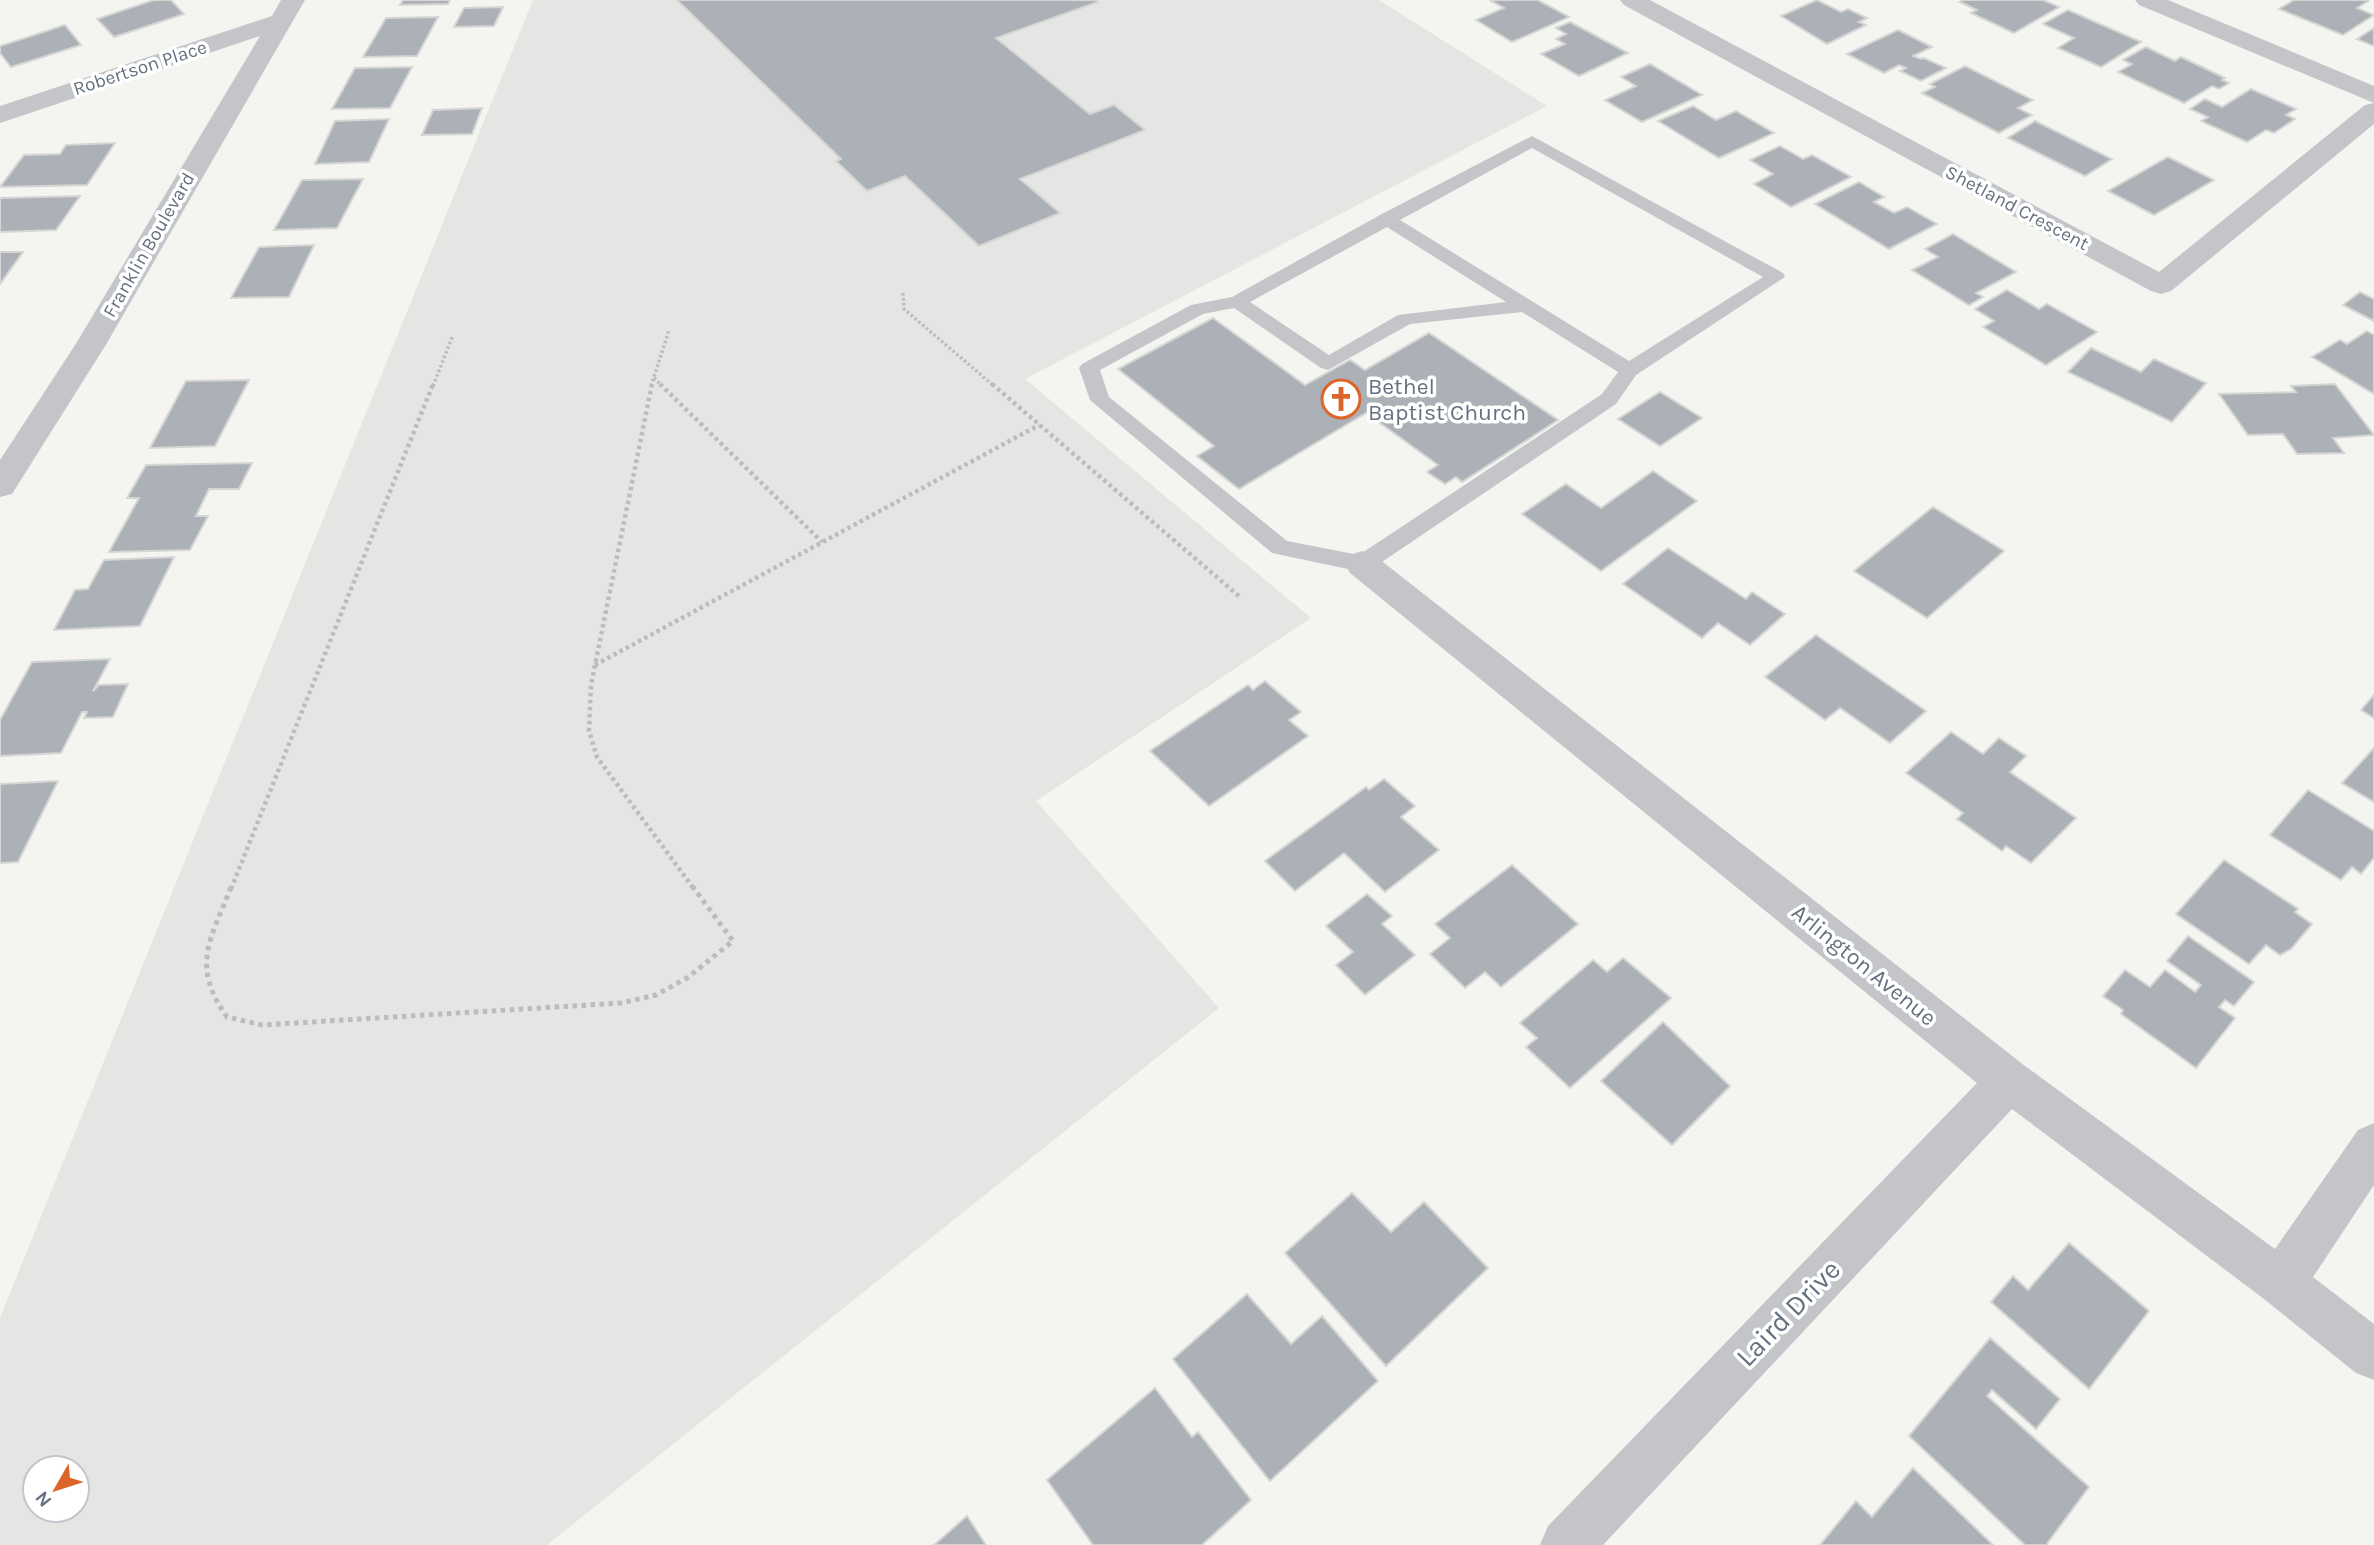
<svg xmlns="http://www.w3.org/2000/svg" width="2374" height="1545" viewBox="0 0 2374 1545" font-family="Karla,sans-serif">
<rect width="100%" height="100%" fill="#f4f5f1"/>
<!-- built -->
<path fill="#e5e6e4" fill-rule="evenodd" d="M533,0H1379L1547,106L1025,379L1311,618L1036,801L1219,1008L547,1545H0V1318ZM35,1468H77V1510H35Z"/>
<!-- building -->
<g fill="#abb1b6" stroke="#d5d6d4" stroke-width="2">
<polygon points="154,0 171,0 184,14 114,37 97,19"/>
<polygon points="403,0 450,0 448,4 400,5"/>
<polygon points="677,0 1095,0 1098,2 996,38 1090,114 1114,105 1145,130 1020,179 1060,213 979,246 905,176 867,191 836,161 841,159"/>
<polygon points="1494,0 1538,0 1569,17 1512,42 1476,20 1504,8 1491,1"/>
<polygon points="1817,0 1841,12 1848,9 1867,18 1859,22 1866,25 1827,44 1781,16"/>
<polygon points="1963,0 2043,0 2059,7 2014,33 1971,13 1977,10 1960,2"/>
<polygon points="2294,0 2366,0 2368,1 2357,8 2374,15 2343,35 2279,9"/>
<polygon points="503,7 494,26 454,27 464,8"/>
<polygon points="2068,10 2141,42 2101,67 2058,48 2074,38 2043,24"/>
<polygon points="438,17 417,56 363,57 386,18"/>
<polygon points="1570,22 1628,53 1579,76 1541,54 1565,44 1556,39 1566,34 1556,28"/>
<polygon points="65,25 81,45 11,67 0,53 0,46"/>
<polygon points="2374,28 2374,46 2357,39"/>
<polygon points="1898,30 1932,47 1913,56 1921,59 1924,58 1946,68 1921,81 1900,71 1906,68 1899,65 1884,73 1847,54"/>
<polygon points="2146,47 2175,61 2181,57 2225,78 2222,80 2229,83 2219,89 2212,86 2184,103 2118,72 2132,64 2123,60"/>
<polygon points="1650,64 1702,95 1642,122 1605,100 1636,86 1621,77"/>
<polygon points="1965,66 2033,100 2018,108 2032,115 1999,133 1922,93 1935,87 1930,84"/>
<polygon points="412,67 390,108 332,109 355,68"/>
<polygon points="2251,89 2296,109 2286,115 2295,119 2274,133 2266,130 2247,142 2201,121 2208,117 2190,109 2205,99 2222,107"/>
<polygon points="1693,106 1716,120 1736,111 1774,133 1719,158 1658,121"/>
<polygon points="482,108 472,134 422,135 433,110"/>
<polygon points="389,119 369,162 315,164 335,121"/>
<polygon points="2035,121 2112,159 2085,176 2008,138"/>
<polygon points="115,143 87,185 0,187 24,155 60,154 66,145"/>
<polygon points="1780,146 1803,159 1812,155 1851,177 1791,207 1754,184 1773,174 1750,160"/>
<polygon points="2168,157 2214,180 2154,215 2108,191"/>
<polygon points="363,179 337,228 274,230 302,180"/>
<polygon points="1859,182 1884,197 1874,202 1894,213 1907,207 1937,224 1889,249 1815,204"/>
<polygon points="80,196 56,230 0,232 0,198"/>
<polygon points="1953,234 2016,272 1976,293 1983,297 1969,305 1912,270 1938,257 1925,249"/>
<polygon points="314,245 289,297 231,298 259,247"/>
<polygon points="0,252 23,252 0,284"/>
<polygon points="2007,290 2039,309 2047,304 2097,332 2046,365 1983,327 1994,321 1975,309"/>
<polygon points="2360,292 2374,299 2374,321 2343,305"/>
<polygon points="1213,318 1305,385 1350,360 1365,370 1429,333 1558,420 1462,482 1456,477 1445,484 1427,472 1438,465 1366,413 1239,489 1197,456 1214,446 1118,369"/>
<polygon points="2367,331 2374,335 2374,394 2312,357 2340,340 2347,344"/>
<polygon points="2091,348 2141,372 2154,359 2206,383 2172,422 2068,372"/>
<polygon points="249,380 215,446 150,448 186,381"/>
<polygon points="2335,384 2374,435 2333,438 2344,453 2297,454 2283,434 2248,435 2219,394 2296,392 2291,386"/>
<polygon points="1660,392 1702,418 1660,446 1618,419"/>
<polygon points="252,463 239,489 209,489 196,516 208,516 190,550 109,552 139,498 127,498 146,465"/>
<polygon points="1653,471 1697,501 1601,571 1522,514 1566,484 1601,508"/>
<polygon points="1933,507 2004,551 1927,618 1854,571"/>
<polygon points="1668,548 1746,599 1752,592 1785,614 1750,645 1718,623 1702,638 1623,584"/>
<polygon points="174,557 140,626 54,630 75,590 88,589 104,560"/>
<polygon points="1816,635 1926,711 1890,743 1840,708 1825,720 1765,677"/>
<polygon points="110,659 93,691 99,685 128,684 113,717 84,718 87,712 82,712 61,753 0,756 0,720 32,662"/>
<polygon points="1265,681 1301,712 1289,720 1308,736 1209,806 1150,751 1248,685 1253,690"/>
<polygon points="2374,695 2374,718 2361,710"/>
<polygon points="1951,732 1983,754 1999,738 2026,756 2010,772 2076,818 2031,863 2006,846 2002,851 1957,819 1963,813 1906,773"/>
<polygon points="2374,748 2374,802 2342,783"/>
<polygon points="1384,779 1415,806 1401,817 1439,850 1385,892 1344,853 1295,891 1265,861 1366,787 1369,790"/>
<polygon points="58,781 18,862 0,863 0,784"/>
<polygon points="2308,790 2374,831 2374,858 2361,874 2352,867 2341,880 2270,835"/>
<polygon points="2224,860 2298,909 2295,912 2312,924 2291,949 2280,955 2266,945 2249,964 2176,914"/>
<polygon points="1512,865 1578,924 1501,987 1485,972 1465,988 1430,954 1450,938 1435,924"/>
<polygon points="1367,894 1392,916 1382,924 1415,955 1365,995 1336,965 1353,952 1326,926"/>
<polygon points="2188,936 2254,982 2234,1006 2225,1000 2219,1007 2235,1018 2196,1068 2121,1014 2123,1010 2103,996 2125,970 2150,987 2165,970 2195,992 2201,985 2167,961"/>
<polygon points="1623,958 1671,998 1570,1088 1526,1047 1537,1038 1520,1023 1593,960 1607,972"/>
<polygon points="1663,1022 1730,1086 1672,1145 1601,1081"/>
<polygon points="1352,1193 1391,1232 1424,1202 1488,1268 1386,1366 1285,1253"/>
<polygon points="2069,1243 2149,1311 2089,1389 1991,1302 2013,1276 2028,1290"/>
<polygon points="1247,1294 1291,1344 1322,1316 1378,1381 1270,1481 1173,1359"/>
<polygon points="1990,1338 2060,1399 2036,1429 1992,1390 1987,1396 2089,1487 2046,1545 2025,1545 1909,1436"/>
<polygon points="1155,1388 1192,1437 1198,1432 1251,1500 1202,1545 1093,1545 1047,1480"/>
<polygon points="1913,1468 1993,1545 1820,1545 1856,1501 1872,1517"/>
<polygon points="967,1516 986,1545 934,1545"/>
</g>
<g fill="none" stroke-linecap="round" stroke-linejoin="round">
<!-- path-far2 -->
<g stroke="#babcbe" stroke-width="3.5" stroke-dasharray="2.5 2.5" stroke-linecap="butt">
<polyline points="903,293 904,309 994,386"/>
<polyline points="654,378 662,386"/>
<polyline points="433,386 453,335"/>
<polyline points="651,386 669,330"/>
</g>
<!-- path-far1 -->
<g stroke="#babcbe" stroke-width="4.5" stroke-dasharray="3.5 3.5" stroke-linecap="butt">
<polyline points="652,384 591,685 589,731 597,757 694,889"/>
<polyline points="660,384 822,542"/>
<polyline points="992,384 1240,597"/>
<polyline points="595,665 1039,425"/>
<polyline points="231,889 433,384"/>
</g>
<!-- path -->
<path stroke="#babcbe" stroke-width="5" stroke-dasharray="4.5 4.5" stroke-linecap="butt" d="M231,887C211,939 190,965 227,1017L262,1025L621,1003L656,995L687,978L733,941L693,887"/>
<!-- service -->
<path fill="#c3c5c9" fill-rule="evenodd" d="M1532,136L1783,273L1785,277L1636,375L1616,404L1370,570L1362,572L1272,553L1090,400L1079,368L1082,364L1191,305L1232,297L1380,215ZM1532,148L1763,277L1629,361L1400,220ZM1387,227L1506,302L1398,315L1329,355L1250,302ZM1234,308L1321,368L1328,370L1410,324L1522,312L1618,372L1602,394L1359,555L1287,541L1109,397L1100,370L1203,314Z"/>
<!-- minor -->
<g fill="#c3c5c9" fill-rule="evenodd">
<polygon points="281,0 305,0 107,343 12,494 0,497 0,460 77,342 260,36 0,123 0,106 272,16"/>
<polygon points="1620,0 1650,0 2159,272 2365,105 2374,103 2374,124 2171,291 2161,294 2151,291 1624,5"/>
<polygon points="2135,0 2168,0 2374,86 2374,103 2139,5"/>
<polygon points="1362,551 1374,555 2025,1066 2275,1249 2358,1130 2374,1123 2374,1185 2313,1277 2374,1324 2374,1380 2356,1373 2264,1299 2012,1109 1603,1545 1540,1545 1548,1526 1977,1083 1350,573 1345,564 1350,555"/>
</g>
</g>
<!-- icons -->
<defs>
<symbol id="church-ring" viewBox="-11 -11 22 22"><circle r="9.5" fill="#fff" stroke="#dc652a" stroke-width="1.5"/><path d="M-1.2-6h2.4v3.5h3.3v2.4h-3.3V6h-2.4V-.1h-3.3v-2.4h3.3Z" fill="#dc652a"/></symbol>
</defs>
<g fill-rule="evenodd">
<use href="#church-ring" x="1319" y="377" width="44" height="44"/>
</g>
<g text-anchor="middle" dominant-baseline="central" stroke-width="7" stroke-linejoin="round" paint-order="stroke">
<!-- far-street labels -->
<g font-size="19" fill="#657181" stroke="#fff">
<text transform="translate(140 68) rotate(-18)">Robertson Place</text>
<text transform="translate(2017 208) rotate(28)">Shetland Crescent</text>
<text transform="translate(149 245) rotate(-60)">Franklin Boulevard</text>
</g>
<!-- poi labels -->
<g font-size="23" fill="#657181" stroke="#fff" text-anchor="start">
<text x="1368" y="386">Bethel<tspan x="1368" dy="26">Baptist Church</tspan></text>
</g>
<!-- street labels -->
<g font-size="23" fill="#657181" stroke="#fff">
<text transform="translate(1864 965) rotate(39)">Arlington Avenue</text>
</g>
<!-- near-street labels -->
<g font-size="28" fill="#657181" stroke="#fff">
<text transform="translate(1788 1313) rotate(-46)">Laird Drive</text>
</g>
</g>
<!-- north arrow -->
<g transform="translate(56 1489) rotate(231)"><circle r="33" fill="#ffffff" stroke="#c1c6cd" stroke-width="2"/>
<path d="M0-5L12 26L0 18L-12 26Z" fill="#dc652a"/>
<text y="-10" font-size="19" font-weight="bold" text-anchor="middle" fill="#657181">N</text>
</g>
</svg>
